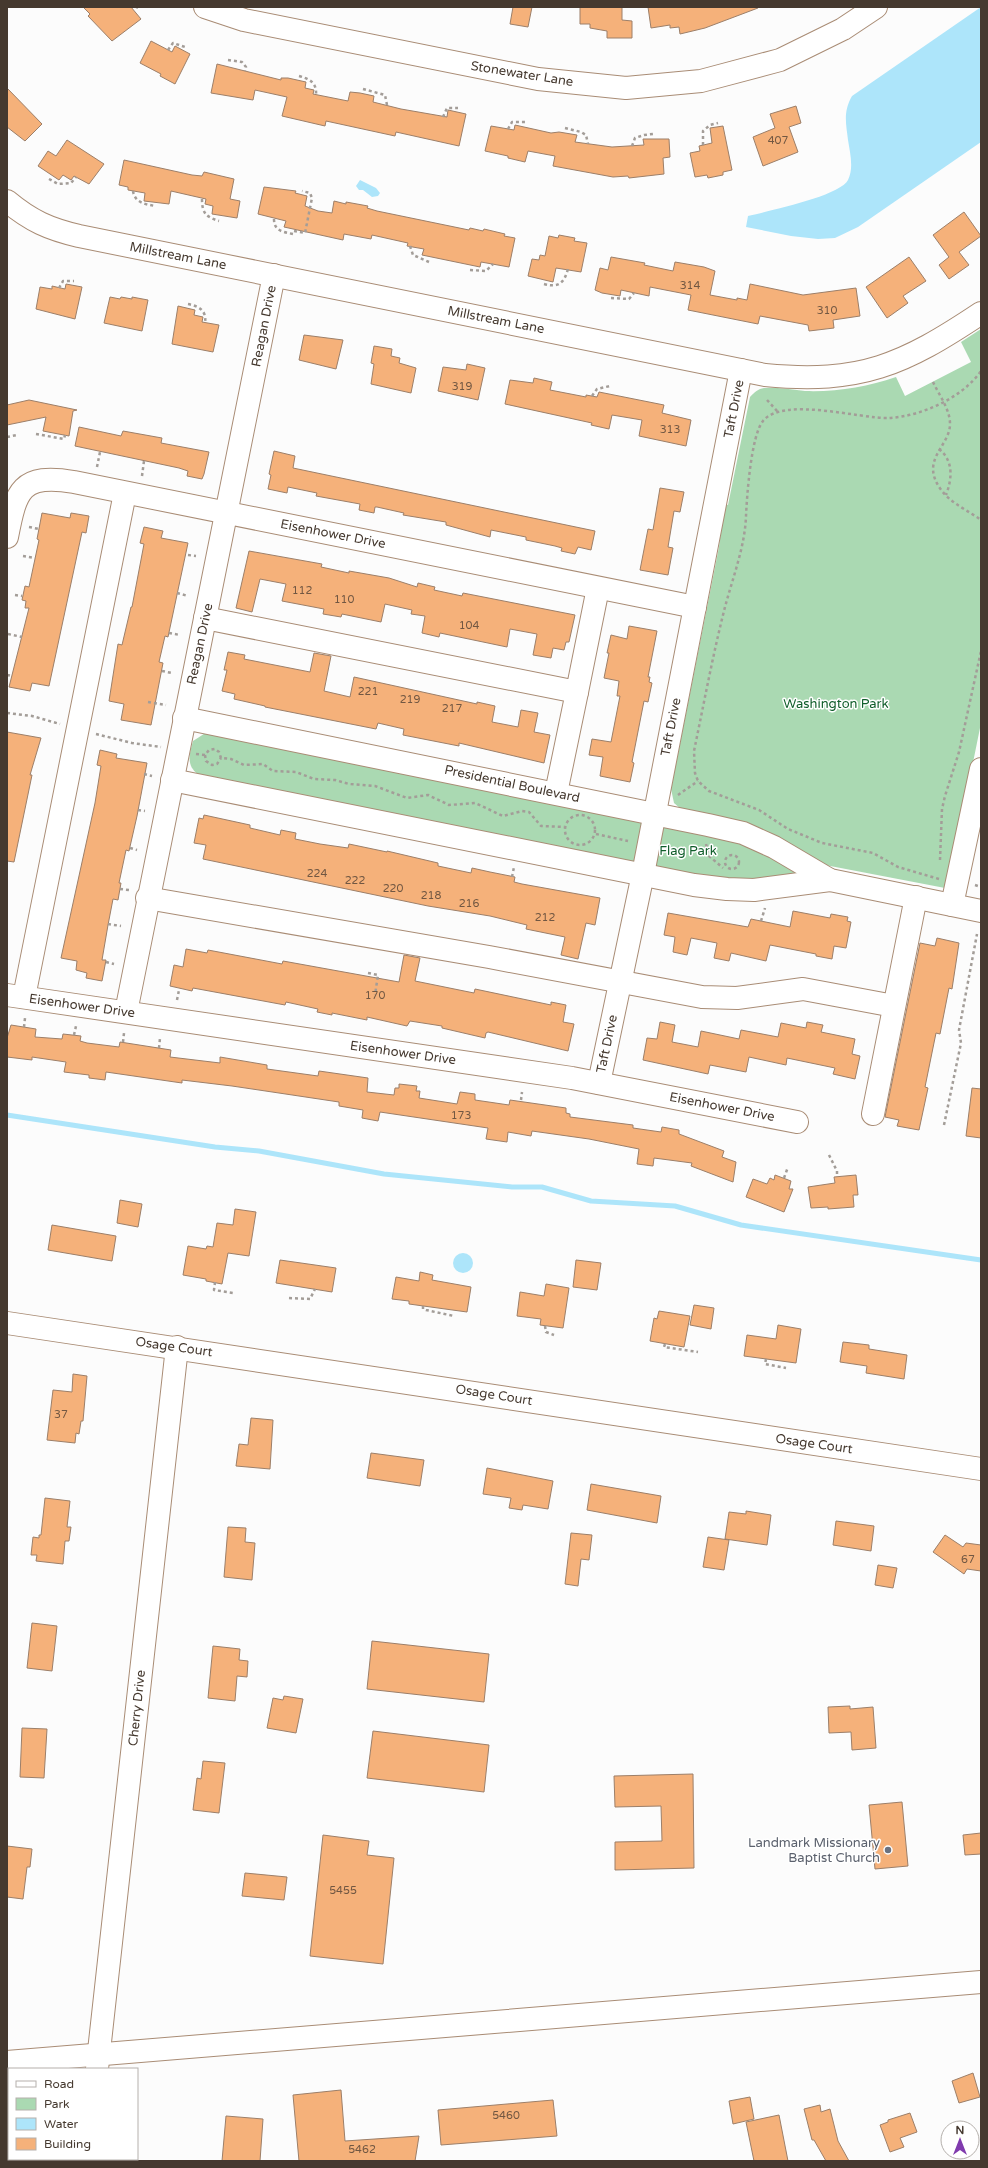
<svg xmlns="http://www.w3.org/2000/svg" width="988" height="2168" viewBox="0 0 988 2168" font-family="'Varela Round',sans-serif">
<rect width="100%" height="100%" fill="#fcfcfc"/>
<!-- green -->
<g fill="#aad9b2">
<path d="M981,329V723L963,812L945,888L825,865L681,809L674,803L671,789L719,547L724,504L728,505L750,397C755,392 759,388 766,388C778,387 793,390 805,391C837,392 867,387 896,377L905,396L971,362L961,342Z"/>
<path d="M207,732L745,840L799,874L779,878L722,881L199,775C186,766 189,755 193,741Z"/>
</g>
<!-- water -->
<g fill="#ade5fa">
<path d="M981,7V142L858,227L835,238L818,239L791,236L746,227L748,216C768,211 840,196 848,180C854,168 850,153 848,140C846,123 843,112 852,96Z"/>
<polygon points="360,180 376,188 380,193 378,196 372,197 363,190 359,190 356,186"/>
<circle cx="463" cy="1263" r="10"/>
</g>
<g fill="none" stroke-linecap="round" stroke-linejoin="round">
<!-- stream -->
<polyline stroke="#ade5fa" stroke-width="5" points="7,1115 215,1147 259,1151 384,1174 512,1187 542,1187 591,1201 675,1206 741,1225 981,1260"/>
</g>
<!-- building -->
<g fill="#f5b17a" stroke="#9c7f69">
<polygon points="83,7 131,7 141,19 112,41 88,16 90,14"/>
<polygon points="513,7 532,7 528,27 510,24"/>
<polygon points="580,7 622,7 622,20 632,21 632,38 607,38 607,31 590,28 590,24 580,24"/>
<polygon points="648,7 758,7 758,8 705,28 680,34 679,27 670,28 670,25 651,28"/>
<polygon points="151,41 172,52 175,46 190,54 175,84 160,76 161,74 140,63"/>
<polygon points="217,64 281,80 281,78 288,78 306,82 305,88 314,90 313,94 348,101 350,92 360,93 374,96 373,102 401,109 447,117 448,110 466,114 459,146 396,132 395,136 326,121 325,126 282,116 287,97 255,90 253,100 211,93"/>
<polygon points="7,88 42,124 25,141 7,127"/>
<polygon points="796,106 801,123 789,127 798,152 763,166 753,137 775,128 770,114"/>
<polygon points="515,125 551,133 559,132 577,135 575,142 612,147 644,145 643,139 669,139 670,157 663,158 664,174 629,178 628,176 613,177 553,166 555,156 528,151 525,162 508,158 508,156 485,151 491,126 514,130"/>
<polygon points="723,126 732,170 723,172 723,175 708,178 707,175 695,177 690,153 700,151 699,146 712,143 710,128"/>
<polygon points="67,140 104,164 89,184 74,176 71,180 63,175 59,180 38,166 48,151 56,156"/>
<polygon points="124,160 192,175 202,176 204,172 234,179 230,199 240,201 237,218 212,214 213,206 205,204 206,199 171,191 169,204 144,201 145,193 128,190 128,187 119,185"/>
<polygon points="264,187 296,191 295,193 307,196 305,206 318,211 332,213 334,201 346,204 346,202 368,206 367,208 377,211 469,230 470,228 483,231 484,229 505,234 504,236 515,238 509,267 481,262 480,267 422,255 424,249 407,246 408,243 372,235 371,239 344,234 343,240 284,227 286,221 258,214"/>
<polygon points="964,212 981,236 959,252 969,265 949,279 939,265 949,257 933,235"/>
<polygon points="559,235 575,238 574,241 587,243 581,272 556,268 553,282 528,276 532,259 539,260 540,255 545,256 549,236 558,238"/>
<polygon points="611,257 645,263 644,265 673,271 675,262 704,267 715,271 710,295 737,300 737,298 747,300 750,284 803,295 856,288 860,316 833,320 834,328 809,331 808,325 760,316 758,324 688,310 691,295 650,287 649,296 621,290 620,296 602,293 595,290 600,268 608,270"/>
<polygon points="909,257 926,281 903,296 908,303 887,318 866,287"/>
<polygon points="66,284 82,287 75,319 36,309 40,287 52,289 52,286 65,289"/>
<polygon points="110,297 120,299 121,297 132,299 132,297 148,300 142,331 104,323"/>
<polygon points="178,306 195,310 194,315 203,317 202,322 219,325 213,352 172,344"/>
<polygon points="304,335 343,340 336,369 299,360"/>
<polygon points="374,346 392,349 391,356 400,358 399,363 416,368 411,393 371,384 374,364 371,363"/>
<polygon points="467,364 485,368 478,400 438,391 443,367 466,370"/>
<polygon points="534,378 552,382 550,390 586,397 586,395 597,397 599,392 664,405 662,413 691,420 686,446 639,436 642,420 612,415 609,429 591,425 592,423 505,404 510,380 533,383"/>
<polygon points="29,400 77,410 73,411 69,436 43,431 46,417 7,425 7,405"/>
<polygon points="79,427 121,436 123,431 162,438 161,443 209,452 204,474 202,479 187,476 188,471 179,468 75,446"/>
<polygon points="274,451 295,456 293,468 595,531 591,550 578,547 575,554 561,551 562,548 555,546 526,540 526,537 491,530 490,537 446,525 446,522 403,515 404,513 377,507 375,507 374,513 359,510 360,504 316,496 317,493 288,487 287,493 268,489 271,475 269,474"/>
<polygon points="660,488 684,492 680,512 674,511 668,547 673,548 668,575 640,570 648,529 653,530"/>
<polygon points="42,513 70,518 71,513 89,516 86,533 82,532 49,686 32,683 30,691 9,687 29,608 25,608 26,601 22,600 25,586 29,587 39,540 37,539"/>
<polygon points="144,527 163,531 161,538 188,543 168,637 165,636 159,662 163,663 151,725 121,720 124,704 109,701 118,644 122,645 131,607 132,607 144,544 140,543"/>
<polygon points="249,551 322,564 321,567 349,573 349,571 389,578 417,587 418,583 435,587 434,590 462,596 463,593 575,615 569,642 566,642 564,650 553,648 551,658 533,655 537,634 510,629 507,647 440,633 439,637 422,633 425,616 411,614 412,610 385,604 381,622 342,614 341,617 323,614 324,609 282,601 286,584 260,579 252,612 236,608"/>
<polygon points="629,626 657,631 648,677 650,677 649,682 652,683 648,702 644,701 632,762 634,763 630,782 600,776 603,757 589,755 592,739 611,742 620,696 617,696 619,681 604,678 609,653 607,653 611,635 627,639"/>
<polygon points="228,652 245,655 244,659 310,672 314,653 331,656 324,691 350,697 354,677 477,704 477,702 495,706 492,722 518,727 521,710 538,713 534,732 550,735 544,763 459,743 459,746 403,735 404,729 378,723 376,729 265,707 265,706 234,699 235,694 222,691 227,670 224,670"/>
<polygon points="7,732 41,738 30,775 32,775 14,862 7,861"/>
<polygon points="100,750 117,754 116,758 147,763 137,816 129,851 126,850 119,883 121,883 118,900 113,899 108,925 102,960 106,960 102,981 86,978 87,973 76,970 77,961 61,958 95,803 101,766 97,765"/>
<polygon points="204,815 250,825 250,828 280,835 281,830 296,833 295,839 320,844 348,848 349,844 387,852 387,851 438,863 438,866 471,873 472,868 490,872 515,877 514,882 522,884 600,898 595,925 586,923 578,959 561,955 565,937 526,929 527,925 490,916 428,906 203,859 206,845 194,843 199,818 203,819"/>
<polygon points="793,911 830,918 831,914 848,917 847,921 851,922 846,948 834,946 832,959 816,956 816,954 770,945 766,961 731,953 729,961 714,958 717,943 691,938 687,955 673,952 675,937 664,935 668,913 748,927 751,919 790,927"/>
<polygon points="937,938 959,943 952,989 949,988 940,1034 936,1033 925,1087 928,1088 919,1130 897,1126 899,1120 885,1117 920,943 935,946"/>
<polygon points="186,949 207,953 208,950 282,964 283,961 399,982 404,955 420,958 415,981 474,993 475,989 551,1005 551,1002 566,1005 563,1022 574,1024 568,1051 488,1032 486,1033 485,1038 442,1028 442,1026 410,1021 407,1026 367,1017 367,1020 332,1013 332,1015 317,1012 318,1009 286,1002 285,1005 193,988 192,991 170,986 174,965 183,967"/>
<polygon points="660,1022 675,1025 672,1042 698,1047 701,1031 739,1039 741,1030 778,1037 781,1023 806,1028 807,1022 823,1025 821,1032 855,1039 852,1054 860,1056 855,1079 833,1074 835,1068 787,1058 786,1065 749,1057 746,1072 710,1065 708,1074 643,1060 647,1038 657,1039"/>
<polygon points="11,1025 36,1029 35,1037 62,1039 63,1034 81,1036 80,1041 87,1043 119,1047 120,1042 171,1050 170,1057 220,1063 220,1057 267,1065 267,1069 318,1076 319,1071 368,1078 367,1092 394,1095 395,1088 399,1088 399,1084 417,1086 416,1091 420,1091 419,1098 457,1104 460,1092 475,1094 475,1100 509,1105 510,1100 566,1108 566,1113 570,1114 570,1117 633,1125 633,1128 661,1132 662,1127 679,1130 679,1134 724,1151 722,1157 736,1162 733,1182 691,1166 692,1163 654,1158 653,1166 637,1164 639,1149 589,1139 532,1131 531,1136 508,1132 507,1142 486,1139 488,1128 380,1112 378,1121 362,1118 363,1110 339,1106 339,1102 232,1086 182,1080 182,1083 106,1072 105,1080 89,1078 89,1075 64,1072 66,1062 32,1057 32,1060 7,1057 7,1038"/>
<polygon points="972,1088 981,1089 981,1138 966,1136"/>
<polygon points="775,1175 791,1181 789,1189 793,1189 784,1212 746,1197 753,1179 767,1184 770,1178 774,1180"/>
<polygon points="856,1175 858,1195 853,1195 854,1207 828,1209 828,1207 811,1208 808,1187 835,1183 834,1177"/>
<polygon points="120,1200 142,1204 138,1227 117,1223"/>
<polygon points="235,1209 256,1212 249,1256 228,1253 222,1284 206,1281 206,1279 183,1275 188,1246 206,1249 207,1246 213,1247 217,1223 233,1225"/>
<polygon points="52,1225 116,1236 112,1261 48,1250"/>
<polygon points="280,1260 336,1268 332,1292 276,1283"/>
<polygon points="576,1260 601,1263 597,1290 573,1287"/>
<polygon points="420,1272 433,1275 432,1280 471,1287 467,1312 409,1304 409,1301 392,1299 396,1277 419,1281"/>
<polygon points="546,1284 569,1288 563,1328 540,1325 541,1319 517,1316 520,1292 544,1296"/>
<polygon points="694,1305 714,1308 711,1329 690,1325"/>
<polygon points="659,1311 690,1316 684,1347 650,1341 654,1318 657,1319"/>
<polygon points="778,1325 801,1329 796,1363 744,1356 747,1335 776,1339"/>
<polygon points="843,1342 869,1345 869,1349 907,1355 904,1379 866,1373 867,1366 840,1362"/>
<polygon points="73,1374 87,1376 83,1421 81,1421 79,1434 76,1433 75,1443 47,1440 53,1390 72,1392"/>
<polygon points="251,1418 273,1420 270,1469 236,1466 239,1444 248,1445"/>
<polygon points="371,1453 424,1460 420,1486 367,1478"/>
<polygon points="487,1468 553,1481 548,1509 523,1505 522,1510 509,1508 511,1498 483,1494"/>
<polygon points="591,1484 661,1496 657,1523 587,1510"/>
<polygon points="45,1498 70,1501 67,1527 71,1527 69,1541 65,1541 63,1564 36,1561 37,1555 31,1555 33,1537 39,1538 39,1535 41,1535"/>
<polygon points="746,1511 771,1515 767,1545 725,1539 729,1512 746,1514"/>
<polygon points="836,1521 874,1526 871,1551 833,1545"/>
<polygon points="228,1527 246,1528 245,1542 255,1543 252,1580 224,1577"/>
<polygon points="571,1533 592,1535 589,1560 581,1559 578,1586 565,1584"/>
<polygon points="945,1535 963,1547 966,1543 981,1545 981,1571 967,1569 964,1574 933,1552"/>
<polygon points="708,1537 729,1540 724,1570 703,1567"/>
<polygon points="878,1565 897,1568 893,1588 875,1585"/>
<polygon points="32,1623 57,1626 52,1671 27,1668"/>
<polygon points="372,1641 489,1654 484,1702 367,1689"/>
<polygon points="213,1646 240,1649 239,1660 248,1661 247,1677 237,1676 235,1701 208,1698"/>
<polygon points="284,1696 303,1699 296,1733 267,1728 273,1698 283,1700"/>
<polygon points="850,1706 850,1709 873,1707 876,1748 852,1750 851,1732 829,1733 828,1707"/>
<polygon points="22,1728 47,1729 44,1778 20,1777"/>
<polygon points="373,1731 489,1745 484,1792 367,1778"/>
<polygon points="203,1761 225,1763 219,1813 193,1810 197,1778 201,1779"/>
<polygon points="693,1774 694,1868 615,1870 615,1842 662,1841 661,1806 615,1807 614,1776"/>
<polygon points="902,1802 908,1866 875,1869 869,1805"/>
<polygon points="981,1833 981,1854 965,1855 963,1835"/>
<polygon points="323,1835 369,1841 367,1855 394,1858 383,1964 310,1956"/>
<polygon points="7,1846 32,1849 30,1867 27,1867 23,1899 7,1897"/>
<polygon points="245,1873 287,1877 284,1900 242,1896"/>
<polygon points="973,2073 980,2097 959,2103 952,2081"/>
<polygon points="341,2090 345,2141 419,2136 415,2161 299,2161 293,2095"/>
<polygon points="750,2097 754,2119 733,2124 729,2101"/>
<polygon points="553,2100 557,2136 441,2145 438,2110"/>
<polygon points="820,2105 821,2112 830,2109 838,2141 849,2161 826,2161 814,2140 812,2140 804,2109"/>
<polygon points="910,2113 917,2132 900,2138 904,2147 890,2152 880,2125 888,2122 888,2120"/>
<polygon points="779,2115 788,2161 754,2161 746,2122"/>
<polygon points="226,2116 263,2119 260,2161 222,2161"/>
</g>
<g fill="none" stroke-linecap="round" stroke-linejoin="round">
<defs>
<g id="minor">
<polyline points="205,7 244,20 538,79 626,88 701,81 780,60 843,29 876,7"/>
<path d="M7,201C31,221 49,229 79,236L765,375C861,384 903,365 981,313"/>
<path d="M7,537C16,490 21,473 74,482L695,607"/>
<polyline points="205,618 577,692 598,588"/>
<polyline points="184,718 708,825 743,833 774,847 830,880 981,911"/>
<polyline points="172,780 694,885 727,889 754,890 830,880"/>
<polyline points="556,793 577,692"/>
<polyline points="147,898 489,957 702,997 737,998 803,989 894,1006"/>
<polyline points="952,905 981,769"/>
<polyline points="7,995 572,1078 797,1122"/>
<polyline points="24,997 125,493"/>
<polyline points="126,1012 274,275"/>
<polyline points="599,1083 643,874 741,370"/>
<polyline points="873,1114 916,897"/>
<polyline points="7,1323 981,1469"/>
<polyline points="97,2069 177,1347"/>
<polyline points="87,2161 88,2159"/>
</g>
<polyline id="major" points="7,2062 981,1982"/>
</defs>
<!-- minor casing -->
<use href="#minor" stroke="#a98c75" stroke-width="24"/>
<!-- major casing -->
<use href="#major" stroke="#a98c75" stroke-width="24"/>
<!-- path -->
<g stroke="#a39d98" stroke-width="2.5" stroke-dasharray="3 3" stroke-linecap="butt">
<polyline points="136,7 138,8"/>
<polyline points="168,50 173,43 185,47"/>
<polyline points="228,60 242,62 246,67 245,71"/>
<path d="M299,76C309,79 317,82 316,95"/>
<polyline points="363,89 385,95 387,105"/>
<polyline points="443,117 447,108 458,108"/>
<polyline points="565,128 581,132 586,135 588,144"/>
<polyline points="508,129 512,122 525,122"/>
<polyline points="703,145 703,131 710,125 718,123"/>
<polyline points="632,146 635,138 644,135 653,134"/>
<polyline points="49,179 58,184 71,183 76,177"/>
<path d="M133,191C135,203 145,204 155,206"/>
<path d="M202,199C202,213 206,217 219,221"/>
<path d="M274,219C274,231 283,232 293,234"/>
<polyline points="294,231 305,233 312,198 310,193 302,191"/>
<polyline points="410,246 413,255 429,262"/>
<polyline points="470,270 486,271 493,264"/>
<path d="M544,284C559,288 564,283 568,269"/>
<polyline points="59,288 63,281 74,281"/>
<polyline points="611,298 629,299 634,293"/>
<path d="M188,304C198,306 207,310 205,323"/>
<path d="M933,382C939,395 950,409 950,424C950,447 918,460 942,491C952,504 969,511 981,520"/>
<polyline points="592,396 597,389 610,386"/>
<polyline points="767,400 778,412"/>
<polyline points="36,434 64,439 65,435"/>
<polyline points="7,437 17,435"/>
<path d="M939,449C954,461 952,479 946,495"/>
<polyline points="97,467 100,452"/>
<polyline points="142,476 144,461"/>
<polyline points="29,527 39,529"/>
<polyline points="188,555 196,556"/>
<polyline points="23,556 35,558"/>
<polyline points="177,593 188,596"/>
<polyline points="15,595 22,596"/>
<polyline points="169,633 180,635"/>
<polyline points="8,634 22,637"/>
<polyline points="162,671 172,673"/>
<polyline points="7,675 12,676"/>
<polyline points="148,702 166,705"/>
<polyline points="7,713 32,716 60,724"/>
<polyline points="96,734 132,743 161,747"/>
<polyline points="196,754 205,755 209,750 215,749 219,752 221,758 231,759 244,765 263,764 273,771 296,772 314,779 335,780 349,784 375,786 407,798 428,795 449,805 475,803 503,816 522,811 529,812 541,826 564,827"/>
<polyline points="205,755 206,761 212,765 217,764 221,758"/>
<polyline points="144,774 152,776"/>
<polyline points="678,795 698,781"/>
<polyline points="138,810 145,811"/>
<circle cx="580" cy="830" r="15"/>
<polyline points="596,834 628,841"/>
<polyline points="706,844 709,856 723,868"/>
<polyline points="130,848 137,850"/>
<circle cx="732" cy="862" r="7"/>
<polyline points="940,860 942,809 945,796 959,752 981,651"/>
<polyline points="512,877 514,867"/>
<path d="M939,879L898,867L873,853L822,843L788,829L759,810L709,791L698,781L695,773L694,751C704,703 713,654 725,607C733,577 745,546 746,516C747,495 751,436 763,421C783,396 860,419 889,418C922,416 962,398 981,371"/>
<polyline points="975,885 981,887"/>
<polyline points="120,889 129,890"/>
<polyline points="761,921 765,908"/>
<polyline points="108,924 121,926"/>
<polyline points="106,962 114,964"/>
<polyline points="368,973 378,975 375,995"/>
<polyline points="177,1000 179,990"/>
<polyline points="24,1027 25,1018"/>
<polyline points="74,1035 76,1026"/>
<polyline points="123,1042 124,1033"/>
<polyline points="159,1048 160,1038"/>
<polyline points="521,1100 522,1092"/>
<polyline points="944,1125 961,1043 959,1030 977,934"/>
<polyline points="829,1155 837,1171 837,1177"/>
<polyline points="784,1178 788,1167"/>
<polyline points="215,1282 214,1290 233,1293"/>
<polyline points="289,1298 310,1299 315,1289"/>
<polyline points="423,1306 423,1309 426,1310 454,1316"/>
<polyline points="545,1326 546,1332 554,1335"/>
<polyline points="665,1344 664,1347 698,1352"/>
<polyline points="766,1359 765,1364 786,1368"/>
</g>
<!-- minor -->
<use href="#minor" stroke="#fff" stroke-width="22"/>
<!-- major -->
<use href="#major" stroke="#fff" stroke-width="22"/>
</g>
<!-- markers -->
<circle fill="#6b7280" stroke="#fff" stroke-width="1.5" cx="888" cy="1850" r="4"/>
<g text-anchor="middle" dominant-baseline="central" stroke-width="3" stroke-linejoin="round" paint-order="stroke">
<!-- number labels -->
<g font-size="11" fill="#715742">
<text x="778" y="140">407</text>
<text x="690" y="285">314</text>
<text x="827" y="310">310</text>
<text x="462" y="386">319</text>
<text x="670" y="429">313</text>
<text x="302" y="590">112</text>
<text x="344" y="599">110</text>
<text x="469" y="625">104</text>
<text x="368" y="691">221</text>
<text x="410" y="699">219</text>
<text x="452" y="708">217</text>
<text x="317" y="873">224</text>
<text x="355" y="880">222</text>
<text x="393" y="888">220</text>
<text x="431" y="895">218</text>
<text x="469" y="903">216</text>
<text x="545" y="917">212</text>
<text x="375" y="995">170</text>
<text x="461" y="1115">173</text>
<text x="61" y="1414">37</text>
<text x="968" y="1559">67</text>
<text x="343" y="1890">5455</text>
<text x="506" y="2115">5460</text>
<text x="362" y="2149">5462</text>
</g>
<!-- street labels -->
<g font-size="13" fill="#45392f" stroke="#fff">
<text transform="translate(522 74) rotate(9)">Stonewater Lane</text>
<text transform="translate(178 256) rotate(11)">Millstream Lane</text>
<text transform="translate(496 320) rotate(11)">Millstream Lane</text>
<text transform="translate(264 326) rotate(-79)">Reagan Drive</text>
<text transform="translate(734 409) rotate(-79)">Taft Drive</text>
<text transform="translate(333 534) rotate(11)">Eisenhower Drive</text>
<text transform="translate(200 644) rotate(-78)">Reagan Drive</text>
<text transform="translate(671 727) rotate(-79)">Taft Drive</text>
<text transform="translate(512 784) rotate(12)">Presidential Boulevard</text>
<text transform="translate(82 1006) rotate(8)">Eisenhower Drive</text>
<text transform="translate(607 1044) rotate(-78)">Taft Drive</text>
<text transform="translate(403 1053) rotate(8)">Eisenhower Drive</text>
<text transform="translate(722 1107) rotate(11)">Eisenhower Drive</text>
<text transform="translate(174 1347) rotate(8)">Osage Court</text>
<text transform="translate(494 1395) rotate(9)">Osage Court</text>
<text transform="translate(814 1444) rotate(8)">Osage Court</text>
<text transform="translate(137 1708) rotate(-84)">Cherry Drive</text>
</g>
<!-- park labels -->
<g font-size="13" fill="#105e2b" stroke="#fff">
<text x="836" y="704">Washington Park</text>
<text x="688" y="851">Flag Park</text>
</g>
<!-- worship labels -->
<g font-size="13" fill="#5b616d" stroke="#fff" text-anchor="end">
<text x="880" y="1843">Landmark Missionary<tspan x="880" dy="15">Baptist Church</tspan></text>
</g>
</g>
<!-- border -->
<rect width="988" height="2168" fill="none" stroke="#45392f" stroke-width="16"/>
<!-- legend -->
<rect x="8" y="2068" width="130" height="92" fill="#ffffff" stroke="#b5b0ac"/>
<rect x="16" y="2081" width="20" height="6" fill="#ffffff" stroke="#b5b0ac"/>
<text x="44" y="2088" font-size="12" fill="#45392f">Road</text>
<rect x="16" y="2098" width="20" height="12" fill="#aad9b2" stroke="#b5b0ac"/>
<text x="44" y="2108" font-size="12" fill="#45392f">Park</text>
<rect x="16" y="2118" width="20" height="12" fill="#ade5fa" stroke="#b5b0ac"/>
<text x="44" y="2128" font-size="12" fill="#45392f">Water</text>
<rect x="16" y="2138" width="20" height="12" fill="#f5b17a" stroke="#b5b0ac"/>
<text x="44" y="2148" font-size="12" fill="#45392f">Building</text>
<!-- north arrow -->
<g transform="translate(960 2140)"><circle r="19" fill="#ffffff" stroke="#b5b0ac"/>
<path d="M0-3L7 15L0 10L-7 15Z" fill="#803bae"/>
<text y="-6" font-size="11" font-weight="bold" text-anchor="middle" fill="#45392f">N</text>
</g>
</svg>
